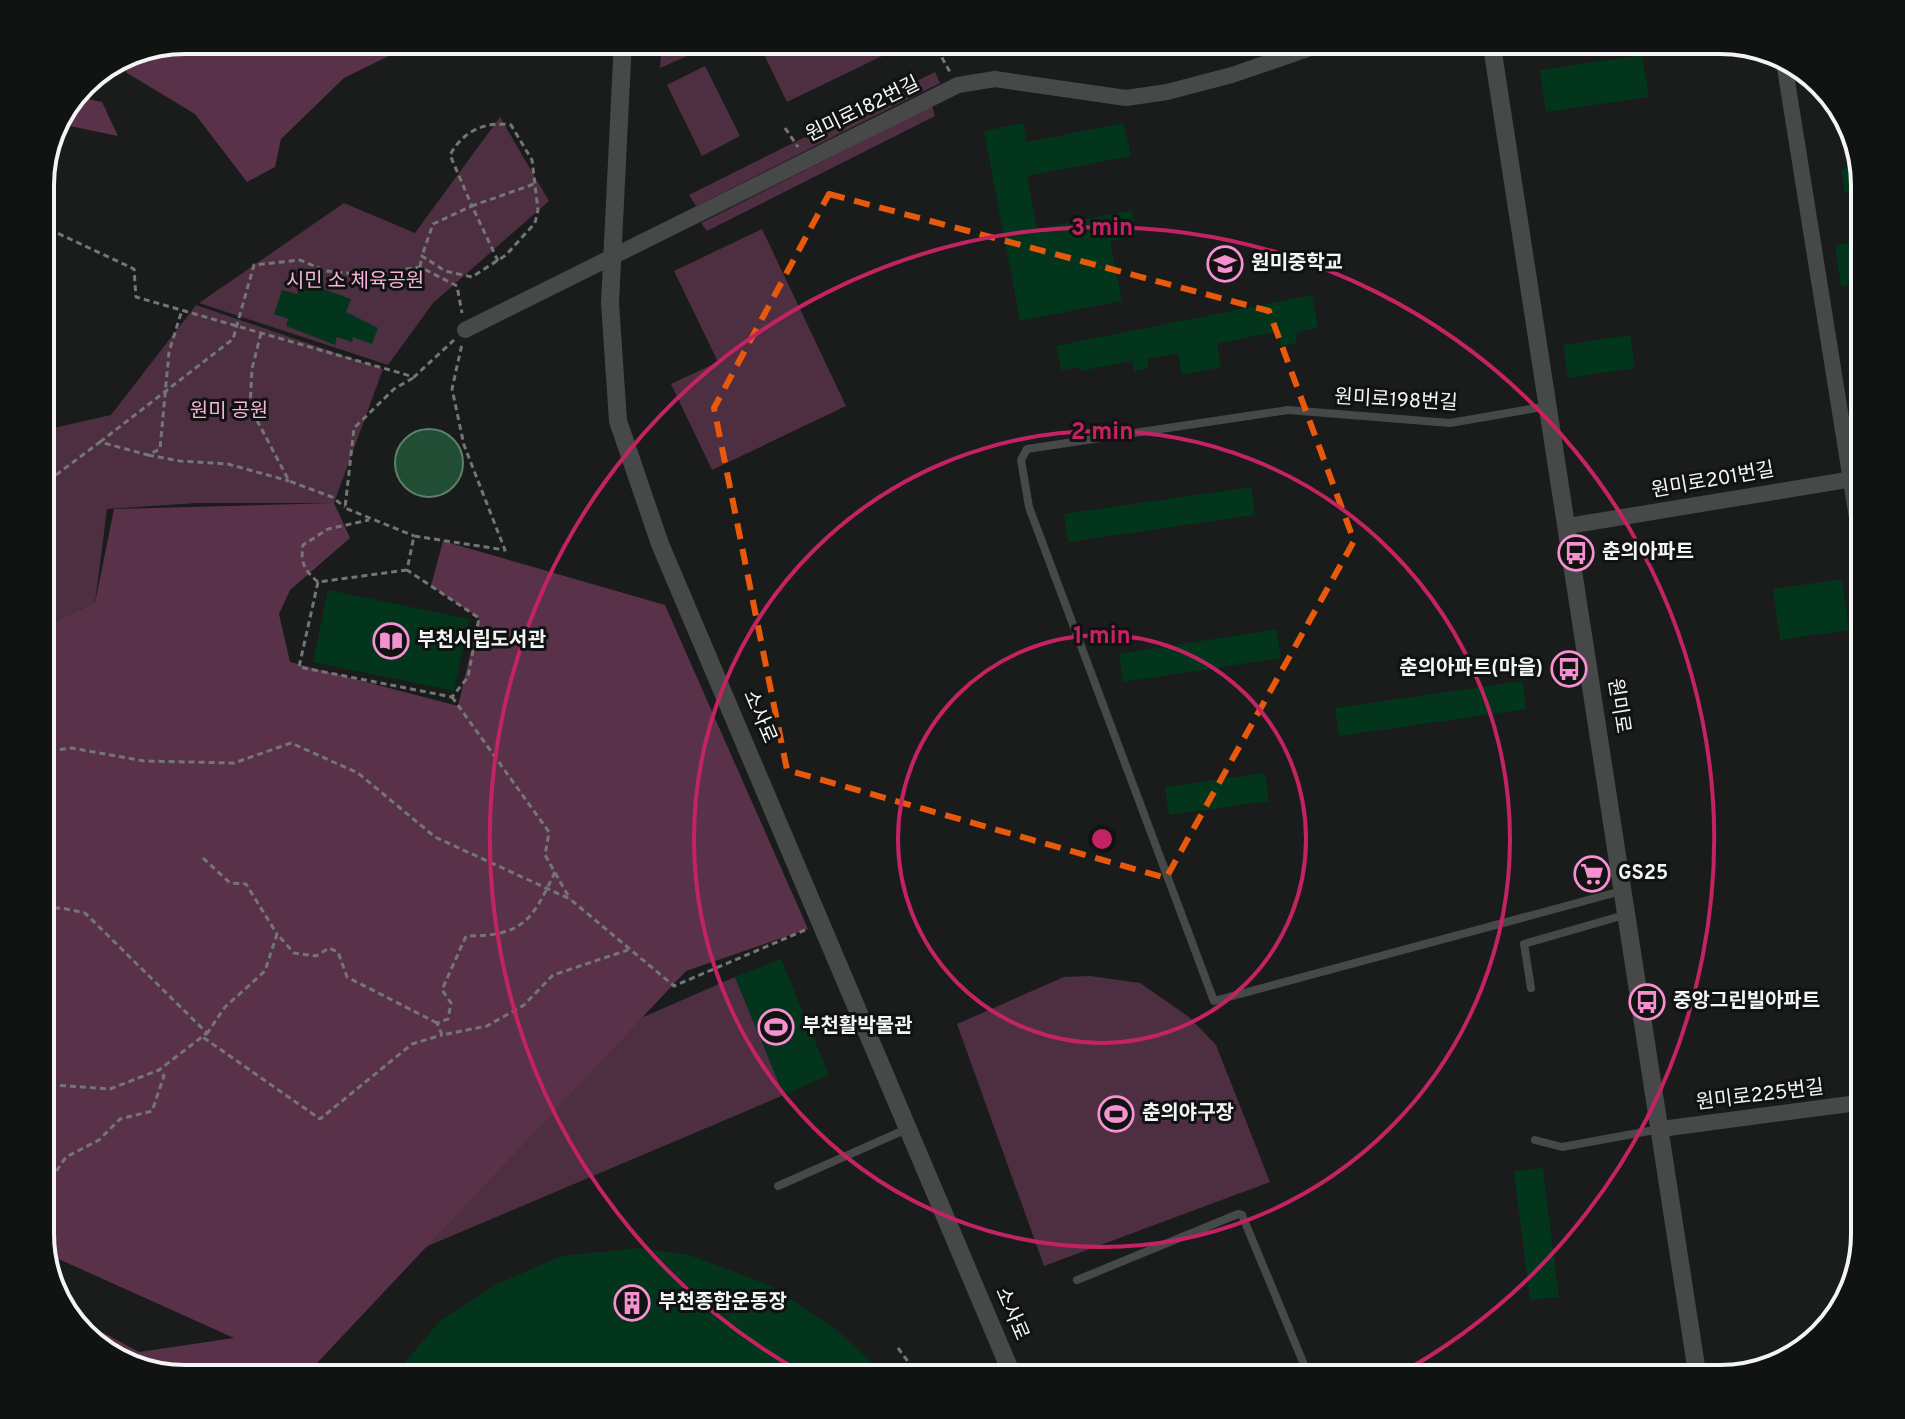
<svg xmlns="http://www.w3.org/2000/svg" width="1905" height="1419" viewBox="0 0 1905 1419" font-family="Overpass,'Noto Sans KR',sans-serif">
<rect width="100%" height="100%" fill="#191c1a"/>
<!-- green -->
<g fill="#4e2f42">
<polygon points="662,40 723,40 660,68"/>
<polygon points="757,40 915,40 787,102"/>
<polygon points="705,66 740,136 702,156 667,85"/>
<polygon points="935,72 940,83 696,206 689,195"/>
<polygon points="932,106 935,116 707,231 701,223"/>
<polygon points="500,117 549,201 433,303 388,365 199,303 344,203 415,233"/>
<polygon points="762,229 846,406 712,470 671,384 718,362 674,271"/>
<polygon points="196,305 383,369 334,503 197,503 107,509 95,603 40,628 40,431 111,415"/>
<polygon points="1090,976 1140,983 1189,1017 1216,1045 1270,1182 1044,1266 957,1024 1064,977"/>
<polygon points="735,977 784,1095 423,1248 373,1135"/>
</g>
<!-- forest -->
<g fill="#59324a">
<polygon points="185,40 421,40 344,78 281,139 275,167 247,182 195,114 127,73 120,65"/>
<polygon points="74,96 102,102 118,136 55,123"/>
<polygon points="334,503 350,538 290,590 279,614 290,662 458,706 479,618 431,586 443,541 665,605 808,929 686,971 302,1379 185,1379 96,1349 67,1313 139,1352 234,1338 43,1252 40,1243 40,628 95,603 114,509"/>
</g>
<!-- water -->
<circle fill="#204d33" stroke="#5f7f6d" stroke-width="2" cx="429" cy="463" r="34"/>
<!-- building -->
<g fill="#03351c">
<polygon points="1642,55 1649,97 1546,112 1540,70"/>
<polygon points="1023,123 1027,142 1124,123 1131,156 1027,176 1037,229 1132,210 1136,236 1110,241 1122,301 1020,321 984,131"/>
<polygon points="1861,166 1865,218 1857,218 1853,192 1845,193 1841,169"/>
<polygon points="1865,240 1865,281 1841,286 1835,245"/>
<polygon points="302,281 351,299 346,312 378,328 372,344 353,337 352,342 337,337 335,345 286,326 288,319 274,314 282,290 297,294"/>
<polygon points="1312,295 1318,328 1297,332 1296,343 1281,346 1278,331 1217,344 1221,367 1182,375 1178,353 1147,359 1149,368 1134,371 1132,361 1080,371 1079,367 1061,370 1056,346"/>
<polygon points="1630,335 1635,368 1568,378 1563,345"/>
<polygon points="1251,487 1255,515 1068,542 1064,514"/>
<polygon points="1842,579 1849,630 1780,640 1773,589"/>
<polygon points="328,590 469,619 454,691 313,662"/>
<polygon points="1276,629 1281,658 1123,682 1119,654"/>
<polygon points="1523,681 1526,709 1339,736 1335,708"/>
<polygon points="1265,773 1269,801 1169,815 1165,787"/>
<polygon points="781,959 829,1075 784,1095 735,977"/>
<polygon points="1543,1168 1559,1297 1530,1300 1514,1171"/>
<polygon points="640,1248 689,1255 769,1285 837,1330 889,1379 391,1379 440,1321 497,1284 562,1256"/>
</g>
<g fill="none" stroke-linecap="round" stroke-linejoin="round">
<!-- path -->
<g stroke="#737674" stroke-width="3" stroke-dasharray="6 4" stroke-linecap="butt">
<polyline points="932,40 950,72"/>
<polyline points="785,128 798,147"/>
<polyline points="40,225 134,269 136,297 414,377 454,340"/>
<polyline points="498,261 472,206 534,184"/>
<path d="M420,267L422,256L445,271L472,277L506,255L535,223L538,210L532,160L511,125C485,121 463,131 450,155L472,206L433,224L422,256"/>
<polyline points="261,333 252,369 250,407 289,481 332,497 345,507"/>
<polyline points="413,378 394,389 354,428 345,508 414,536"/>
<polyline points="100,442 233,339 254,265 300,260 326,271 368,275 420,267 457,286 462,313"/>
<polyline points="148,455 180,461 228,464 289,481"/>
<polyline points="40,487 100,442 148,455 160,449 169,352 182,310"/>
<polyline points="407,570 318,582 299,667 452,697 468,677 479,618 407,570 414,536 505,550 464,445 452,389 462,344"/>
<path d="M318,582C305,571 300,563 303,545L328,529L369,520"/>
<polyline points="452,697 549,832 545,855 570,899"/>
<polyline points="40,752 72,748 144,761 234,763 291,743 358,773 435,837 570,899 674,986 805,930"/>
<polyline points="203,858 230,883 246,884 277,934"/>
<path d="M555,872C532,921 523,936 466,936L442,990L451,1003L448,1019L437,1023L442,1035L487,1026L524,1005L553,975L628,950"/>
<polyline points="437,1023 347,977 338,952 329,948 316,956 294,953 277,934 265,971 225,1007 204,1038 320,1119 412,1044 442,1035"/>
<polyline points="40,1084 110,1089 159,1070 207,1033 85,913 62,908 40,909"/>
<polyline points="40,1182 55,1173 66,1157 99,1140 120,1119 152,1111 164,1076 159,1070"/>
<polyline points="898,1348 921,1379"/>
</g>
<!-- service -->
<g stroke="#464947" stroke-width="8">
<polyline points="1548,406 1450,423 1288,410 1027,449 1021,460 1029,507 1214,1001 1625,890"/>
<polyline points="1531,988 1524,944 1628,914"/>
<polyline points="1535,1140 1562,1147 1660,1129"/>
<polyline points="778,1186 909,1128"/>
<polyline points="1077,1280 1238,1214 1242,1215 1310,1379"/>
</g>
<!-- minor -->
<g stroke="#464947" stroke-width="16">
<polyline points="1784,62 1865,568"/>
<polyline points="465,330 958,85 995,79 1126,98 1167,92 1232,75 1334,40"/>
<polyline points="1568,526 1865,477"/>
<polyline points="1661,1129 1865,1102"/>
</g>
<!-- tertiary -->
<g stroke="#464947" stroke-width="18">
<polyline points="623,40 610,303 618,421 660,544 1014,1379"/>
<polyline points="1491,40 1698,1379"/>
</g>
</g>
<!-- marked area -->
<path fill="none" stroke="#e8590c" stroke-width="6" stroke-dasharray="16 10" stroke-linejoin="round" d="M829,194L1269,311L1354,541L1166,878L787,770L714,408Z"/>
<!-- distance rings -->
<g fill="none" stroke="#c42363" stroke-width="4">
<circle cx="1102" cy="839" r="204"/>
<circle cx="1102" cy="839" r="408"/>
<path d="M810 1377A612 612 0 1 1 1394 1377"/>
</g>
<!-- icons -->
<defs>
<symbol id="school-ring" viewBox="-11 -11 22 22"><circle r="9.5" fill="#101311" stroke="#f690d0" stroke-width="1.5"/><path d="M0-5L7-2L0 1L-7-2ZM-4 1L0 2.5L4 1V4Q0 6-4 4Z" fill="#f690d0"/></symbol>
<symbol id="bus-ring" viewBox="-11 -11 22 22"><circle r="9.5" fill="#101311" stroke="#f690d0" stroke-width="1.5"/><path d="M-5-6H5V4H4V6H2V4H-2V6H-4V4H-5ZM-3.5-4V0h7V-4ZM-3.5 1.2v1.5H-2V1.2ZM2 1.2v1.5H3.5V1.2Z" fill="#f690d0"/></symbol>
<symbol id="library-ring" viewBox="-11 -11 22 22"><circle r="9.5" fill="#101311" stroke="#f690d0" stroke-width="1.5"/><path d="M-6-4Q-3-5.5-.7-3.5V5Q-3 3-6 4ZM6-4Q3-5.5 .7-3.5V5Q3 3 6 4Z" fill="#f690d0"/></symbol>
<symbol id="supermarket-ring" viewBox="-11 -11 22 22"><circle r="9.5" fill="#101311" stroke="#f690d0" stroke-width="1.5"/><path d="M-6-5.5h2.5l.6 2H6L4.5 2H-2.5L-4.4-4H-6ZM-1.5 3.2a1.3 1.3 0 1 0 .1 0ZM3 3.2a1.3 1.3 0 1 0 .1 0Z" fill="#f690d0"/></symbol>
<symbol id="stadium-ring" viewBox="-11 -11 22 22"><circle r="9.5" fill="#101311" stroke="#f690d0" stroke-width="1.5"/><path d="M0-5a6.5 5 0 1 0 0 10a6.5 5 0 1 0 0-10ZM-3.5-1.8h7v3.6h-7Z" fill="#f690d0"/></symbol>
<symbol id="building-ring" viewBox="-11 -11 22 22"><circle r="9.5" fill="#101311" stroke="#f690d0" stroke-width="1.5"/><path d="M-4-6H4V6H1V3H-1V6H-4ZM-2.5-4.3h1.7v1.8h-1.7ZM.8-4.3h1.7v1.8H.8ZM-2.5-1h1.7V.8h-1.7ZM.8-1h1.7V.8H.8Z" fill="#f690d0"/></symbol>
</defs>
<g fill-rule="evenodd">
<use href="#school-ring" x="1205" y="244" width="40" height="40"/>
<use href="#bus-ring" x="1556" y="533" width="40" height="40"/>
<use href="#library-ring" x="371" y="621" width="40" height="40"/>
<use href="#bus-ring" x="1549" y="649" width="40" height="40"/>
<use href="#supermarket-ring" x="1572" y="854" width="40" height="40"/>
<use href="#bus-ring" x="1627" y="982" width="40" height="40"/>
<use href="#stadium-ring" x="756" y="1007" width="40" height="40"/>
<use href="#stadium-ring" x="1096" y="1094" width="40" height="40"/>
<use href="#building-ring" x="612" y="1283" width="40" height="40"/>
</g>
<g text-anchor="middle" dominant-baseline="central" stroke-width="6" stroke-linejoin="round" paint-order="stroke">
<!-- street labels -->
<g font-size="20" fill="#f3f5f4" stroke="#101311">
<text transform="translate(863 110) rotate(-26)">원미로182번길</text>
<text transform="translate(1396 401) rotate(3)">원미로198번길</text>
<text transform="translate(1713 481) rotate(-10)">원미로201번길</text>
<text transform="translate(1618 706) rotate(81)">원미로</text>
<text transform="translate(759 717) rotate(67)">소사로</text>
<text transform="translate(1760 1096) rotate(-7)">원미로225번길</text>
<text transform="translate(1011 1314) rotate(67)">소사로</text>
</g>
<!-- poi labels -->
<g font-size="20" font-weight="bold" fill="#f3f5f4" stroke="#101311" text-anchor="start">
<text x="1251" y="264">원미중학교</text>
<text x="1602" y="553">춘의아파트</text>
<text x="417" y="641">부천시립도서관</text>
<text x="1543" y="669" text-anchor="end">춘의아파트(마을)</text>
<text x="1618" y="874">GS25</text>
<text x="1673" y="1002">중앙그린빌아파트</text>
<text x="802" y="1027">부천활박물관</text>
<text x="1142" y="1114">춘의야구장</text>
<text x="658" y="1303">부천종합운동장</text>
</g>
<!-- park labels -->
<g font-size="20" fill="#f8b2db" stroke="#101311">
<text x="355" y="282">시민 소 체육공원</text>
<text x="229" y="412">원미 공원</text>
</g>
</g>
<!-- crop -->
<path d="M0 0H1905V1419H0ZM185 54H1720A131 131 0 0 1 1851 185V1234A131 131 0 0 1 1720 1365H185A131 131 0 0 1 54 1234V185A131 131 0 0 1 185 54Z" fill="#101311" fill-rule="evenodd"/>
<path fill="none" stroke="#f3f5f4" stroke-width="4" d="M185 54H1720A131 131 0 0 1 1851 185V1234A131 131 0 0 1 1720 1365H185A131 131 0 0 1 54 1234V185A131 131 0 0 1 185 54Z"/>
<circle cx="1102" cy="839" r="12" fill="#c42363" stroke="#101311" stroke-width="4"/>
<g font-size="24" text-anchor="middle" font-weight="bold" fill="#c42363" stroke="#101311" stroke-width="6" stroke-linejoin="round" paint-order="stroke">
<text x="1102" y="235">3 min</text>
<text x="1102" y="439">2 min</text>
<text x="1102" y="643">1 min</text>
</g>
</svg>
